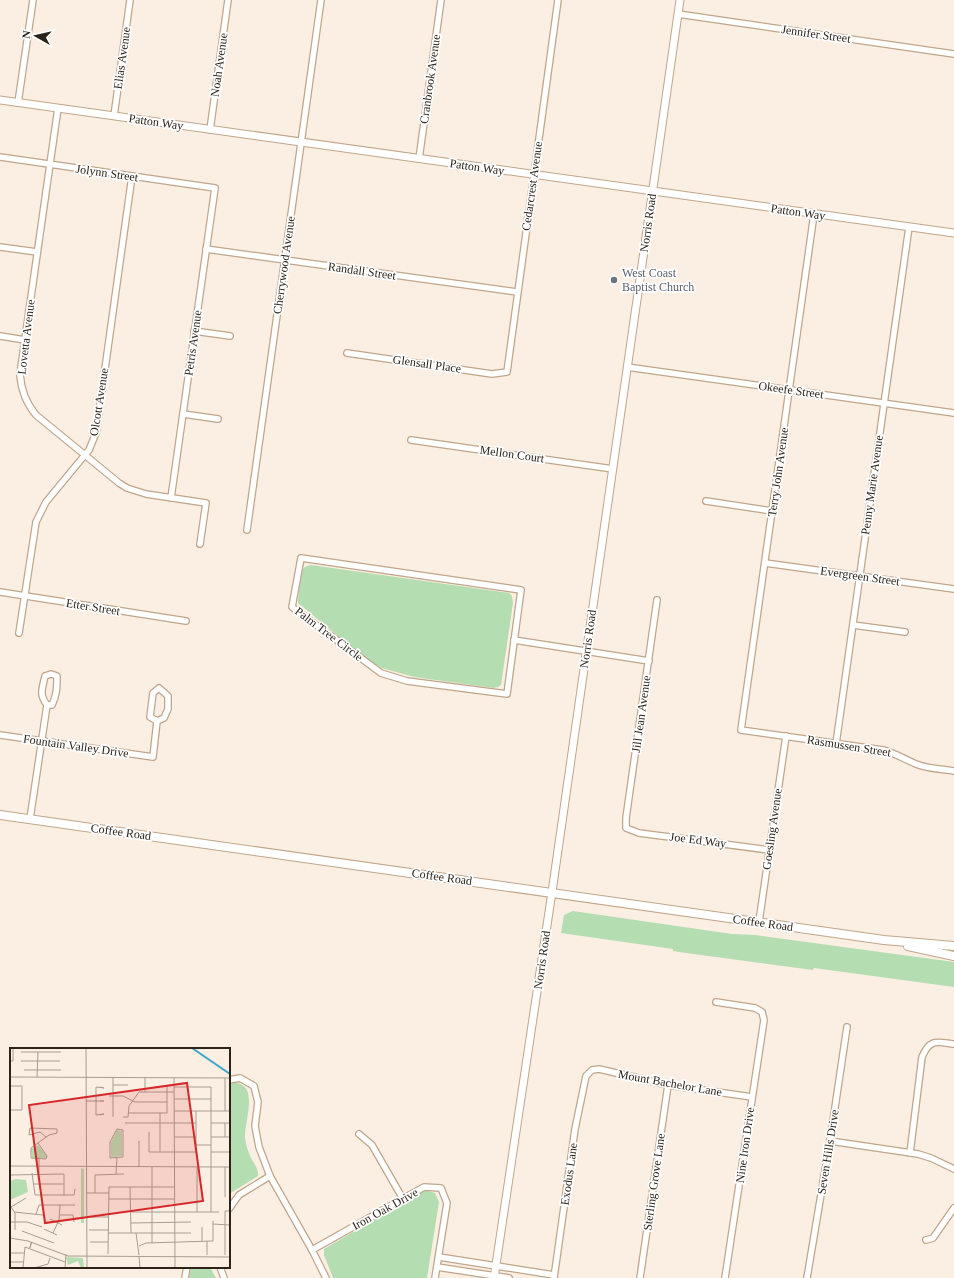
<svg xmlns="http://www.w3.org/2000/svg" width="954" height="1278" viewBox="0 0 954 1278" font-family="Georgia,serif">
<rect width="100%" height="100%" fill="#fbefe4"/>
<!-- green -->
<g fill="#b4ddb2">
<path d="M311,565L509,593L512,596L513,603L501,685L498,687L494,688L414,677L382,668L366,659L298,603V600L301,573C303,568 305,566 311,565Z"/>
<polygon points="573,911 732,934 755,935 954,962 954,987 814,968 813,970 686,953 673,951 673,949 561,933 564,915"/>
<path d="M229,1083C262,1079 244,1121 245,1138C246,1143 247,1149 249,1153C251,1161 259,1167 258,1176L229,1194Z"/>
<polygon points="425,1190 435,1193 439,1202 427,1278 333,1278 324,1255 324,1249"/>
<polygon points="191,1267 210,1267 216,1278 189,1278"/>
</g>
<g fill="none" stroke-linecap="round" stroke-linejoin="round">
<defs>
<g id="minor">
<polyline points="678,14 954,54"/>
<polyline points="18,103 33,0"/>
<path d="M58,108L20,374C21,390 26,403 36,415L119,483L127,488L146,494L206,503L200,544"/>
<polyline points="114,116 130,0"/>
<polyline points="210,130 228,0"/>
<polyline points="0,157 215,188 171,498"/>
<polyline points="419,159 441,0"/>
<path d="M814,214L741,730L883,750C895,753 904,759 916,764C928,769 942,769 954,771"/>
<polyline points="0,247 37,252"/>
<polyline points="206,249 517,292"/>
<polyline points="194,331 230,336"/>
<polyline points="0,336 25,340"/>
<polyline points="347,353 492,374 507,372 558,0"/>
<polyline points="627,367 954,413"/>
<polyline points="183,414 218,419"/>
<polyline points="411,440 613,469"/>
<polyline points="706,501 772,511"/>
<polyline points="247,530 321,0"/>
<polygon points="301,558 521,590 507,694 407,681 381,673 292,607"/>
<polyline points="765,563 954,589"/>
<polyline points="0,592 186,621"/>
<polyline points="657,600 626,818 626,828 639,833 769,850"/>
<polyline points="853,625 905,632"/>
<polyline points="19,633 36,522 46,502 89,450 96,433 132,176"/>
<polyline points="514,640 649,661"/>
<polyline points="0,735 153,757 157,721 150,717 153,693 159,688 168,696 168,709 164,718 157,721"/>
<polyline points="836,744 909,227"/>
<path d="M30,819L47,705C39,694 42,690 45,676L51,674L57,676C57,686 57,695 52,705H47"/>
<polyline points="759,922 786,736"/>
<polyline points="716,1002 755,1008 762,1012 764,1020 725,1278"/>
<polyline points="229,1080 240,1078 254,1086 258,1102 255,1126 259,1147 270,1176 312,1250 326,1278"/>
<polyline points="359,1134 372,1145 403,1199"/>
<polyline points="830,1141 918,1154 931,1158 954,1169"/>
<path d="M910,1153L922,1057C930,1038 937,1042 954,1044"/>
<polyline points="229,1209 239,1195 270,1176"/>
<polyline points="926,1240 933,1238 954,1208"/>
<polyline points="312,1250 424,1187 441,1188 447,1203 435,1278"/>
<polyline points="439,1257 554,1275"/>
<polyline points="220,1267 224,1278"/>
<polyline points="437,1267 509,1278"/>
<polyline points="185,1278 187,1267"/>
<polyline points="554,1278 575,1129 586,1076 592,1070 599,1069 668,1085 752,1097"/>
<polyline points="640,1278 668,1085"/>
<polyline points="807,1278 830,1141 847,1027"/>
</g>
<g id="tertiary">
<polyline points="0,100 954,233"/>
<polyline points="494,1278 552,892 680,0"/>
</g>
<g id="secondary">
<polyline points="0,815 884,940 954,946"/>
<polyline points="908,946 954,956"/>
</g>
</defs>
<!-- minor casing -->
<use href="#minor" stroke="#c0a589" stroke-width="8"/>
<!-- tertiary casing -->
<use href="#tertiary" stroke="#c0a589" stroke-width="9"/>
<!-- secondary casing -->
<use href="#secondary" stroke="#c0a589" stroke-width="10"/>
<!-- minor -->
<use href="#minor" stroke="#fff" stroke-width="5.5"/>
<!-- tertiary -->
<use href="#tertiary" stroke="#fff" stroke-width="7"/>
<!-- secondary -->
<use href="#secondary" stroke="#fff" stroke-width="8"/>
</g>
<!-- markers -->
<circle fill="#6b7280" stroke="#fff" stroke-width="1.5" cx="614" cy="280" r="4"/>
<g text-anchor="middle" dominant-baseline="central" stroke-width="3.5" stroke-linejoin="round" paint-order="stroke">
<!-- street labels -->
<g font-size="12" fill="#2d2318" stroke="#fff">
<text transform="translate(816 34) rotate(8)">Jennifer Street</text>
<text transform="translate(122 58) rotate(-82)">Elias Avenue</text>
<text transform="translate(219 65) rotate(-82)">Noah Avenue</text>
<text transform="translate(430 79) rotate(-82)">Cranbrook Avenue</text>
<text transform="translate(156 122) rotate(8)">Patton Way</text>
<text transform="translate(477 167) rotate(8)">Patton Way</text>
<text transform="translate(107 173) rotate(8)">Jolynn Street</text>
<text transform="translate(532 186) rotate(-82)">Cedarcrest Avenue</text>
<text transform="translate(798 212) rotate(8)">Patton Way</text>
<text transform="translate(648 223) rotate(-82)">Norris Road</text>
<text transform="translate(284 265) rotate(-82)">Cherrywood Avenue</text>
<text transform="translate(362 271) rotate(8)">Randall Street</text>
<text transform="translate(26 337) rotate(-83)">Lovetta Avenue</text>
<text transform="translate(193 343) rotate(-82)">Petris Avenue</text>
<text transform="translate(427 364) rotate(8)">Glensall Place</text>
<text transform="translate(791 390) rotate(8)">Okeefe Street</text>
<text transform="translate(99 402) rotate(-81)">Olcott Avenue</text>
<text transform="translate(512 454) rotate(8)">Mellon Court</text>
<text transform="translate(778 472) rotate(-82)">Terry John Avenue</text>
<text transform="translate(872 485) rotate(-82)">Penny Marie Avenue</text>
<text transform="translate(860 576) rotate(8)">Evergreen Street</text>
<text transform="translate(93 607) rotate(9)">Etter Street</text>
<text transform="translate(329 634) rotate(37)">Palm Tree Circle</text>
<text transform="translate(588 639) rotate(-82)">Norris Road</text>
<text transform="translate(641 714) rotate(-82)">Jill Jean Avenue</text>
<text transform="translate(76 746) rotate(8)">Fountain Valley Drive</text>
<text transform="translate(849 746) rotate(9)">Rasmussen Street</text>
<text transform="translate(772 829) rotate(-82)">Goesling Avenue</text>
<text transform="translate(121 832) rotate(8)">Coffee Road</text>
<text transform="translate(698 840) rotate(7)">Joe Ed Way</text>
<text transform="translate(442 877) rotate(8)">Coffee Road</text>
<text transform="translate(763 923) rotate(8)">Coffee Road</text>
<text transform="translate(542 960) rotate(-82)">Norris Road</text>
<text transform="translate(670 1083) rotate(10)">Mount Bachelor Lane</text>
<text transform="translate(745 1145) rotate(-82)">Nine Iron Drive</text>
<text transform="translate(828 1152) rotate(-81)">Seven Hills Drive</text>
<text transform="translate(569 1174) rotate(-82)">Exodus Lane</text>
<text transform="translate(654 1182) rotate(-82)">Sterling Grove Lane</text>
<text transform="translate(385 1209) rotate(-29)">Iron Oak Drive</text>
</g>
<!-- worship labels -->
<g font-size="12" fill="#5b616d" stroke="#fff" text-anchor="start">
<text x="622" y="273">West Coast<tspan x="622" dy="14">Baptist Church</tspan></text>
</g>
</g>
<!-- overview -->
<g transform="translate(10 1048)">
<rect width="220" height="220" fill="#fbefe4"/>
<path d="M107,82L112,83V108L101,109V94ZM28,97L37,108L36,110H22L21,101ZM71,120L74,121V175H71ZM6,131L16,132L18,144L0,152V133ZM56,209L73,210L74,220H71L68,213L58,217Z" fill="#b4ddb2"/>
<path fill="none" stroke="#3ba4ca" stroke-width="2" d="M182,0L220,26"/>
<path fill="none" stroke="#a99d92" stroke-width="1" d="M76,0L77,220M11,4H51M0,13H3V0M11,13H50M14,22H51M0,29L220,30M27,29L28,4M164,30L165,220M103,37H118M0,38H12V62H0M90,39L94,40L86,39V67L94,66L90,67M164,39H201V164M135,44V30M99,48H113L125,54H157M164,51H201M76,53H94H90M164,63H220M215,63V30M118,65H157V37M150,65V104M103,69V30M113,69H118L119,58L129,44H164M115,75H186M201,75H220M215,75V89M107,81L113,82V109L100,110V94ZM139,84V104H186V63M164,89H186M201,89H220M129,93V119M28,95L37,108L36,111L21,110V100L39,87L47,85V81L20,80L19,87L30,84L36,89M186,97H201M201,104H220M0,118L220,119M142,119V195M215,119V149M22,125L25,147H64L65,141M29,125V111M106,126L107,109M0,127L54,126V147M23,136H54M120,139L121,185M76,145H99M85,145V127L114,126M99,151H164M1,159L5,165V182M1,159L16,150M4,164L33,167M120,164H209M187,164V119M26,166L29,157H65M50,167H63L64,174M80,169H98M40,171L52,177M0,174H17L32,179M121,175L181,174M203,176L220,177M192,179V193M34,181L47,187M79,182H98M12,183L44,195M43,185L49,172L50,157M98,185H181M126,185L129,207M0,190L18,193L58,208L220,209M22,194L20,199V200L21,195ZM80,194H98M129,198L136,195L203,193V173M0,205H14M98,206L99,139H164M197,207V193M215,207V163H220M129,208L130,220M0,214H13M13,220L15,199L55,214M24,220L38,216L40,210M55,220L56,206"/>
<path fill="#d62828" fill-opacity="0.15" stroke="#d62828" stroke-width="2" d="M177,35L193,153L35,175L19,57Z"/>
<rect width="220" height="220" fill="none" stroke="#2d2318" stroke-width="2"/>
</g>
<!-- north arrow -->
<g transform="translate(36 36) rotate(278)" stroke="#ffffff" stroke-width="3" paint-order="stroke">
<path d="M0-3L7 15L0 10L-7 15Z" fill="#2d2318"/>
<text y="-6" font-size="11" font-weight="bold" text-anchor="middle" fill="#2d2318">N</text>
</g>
</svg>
